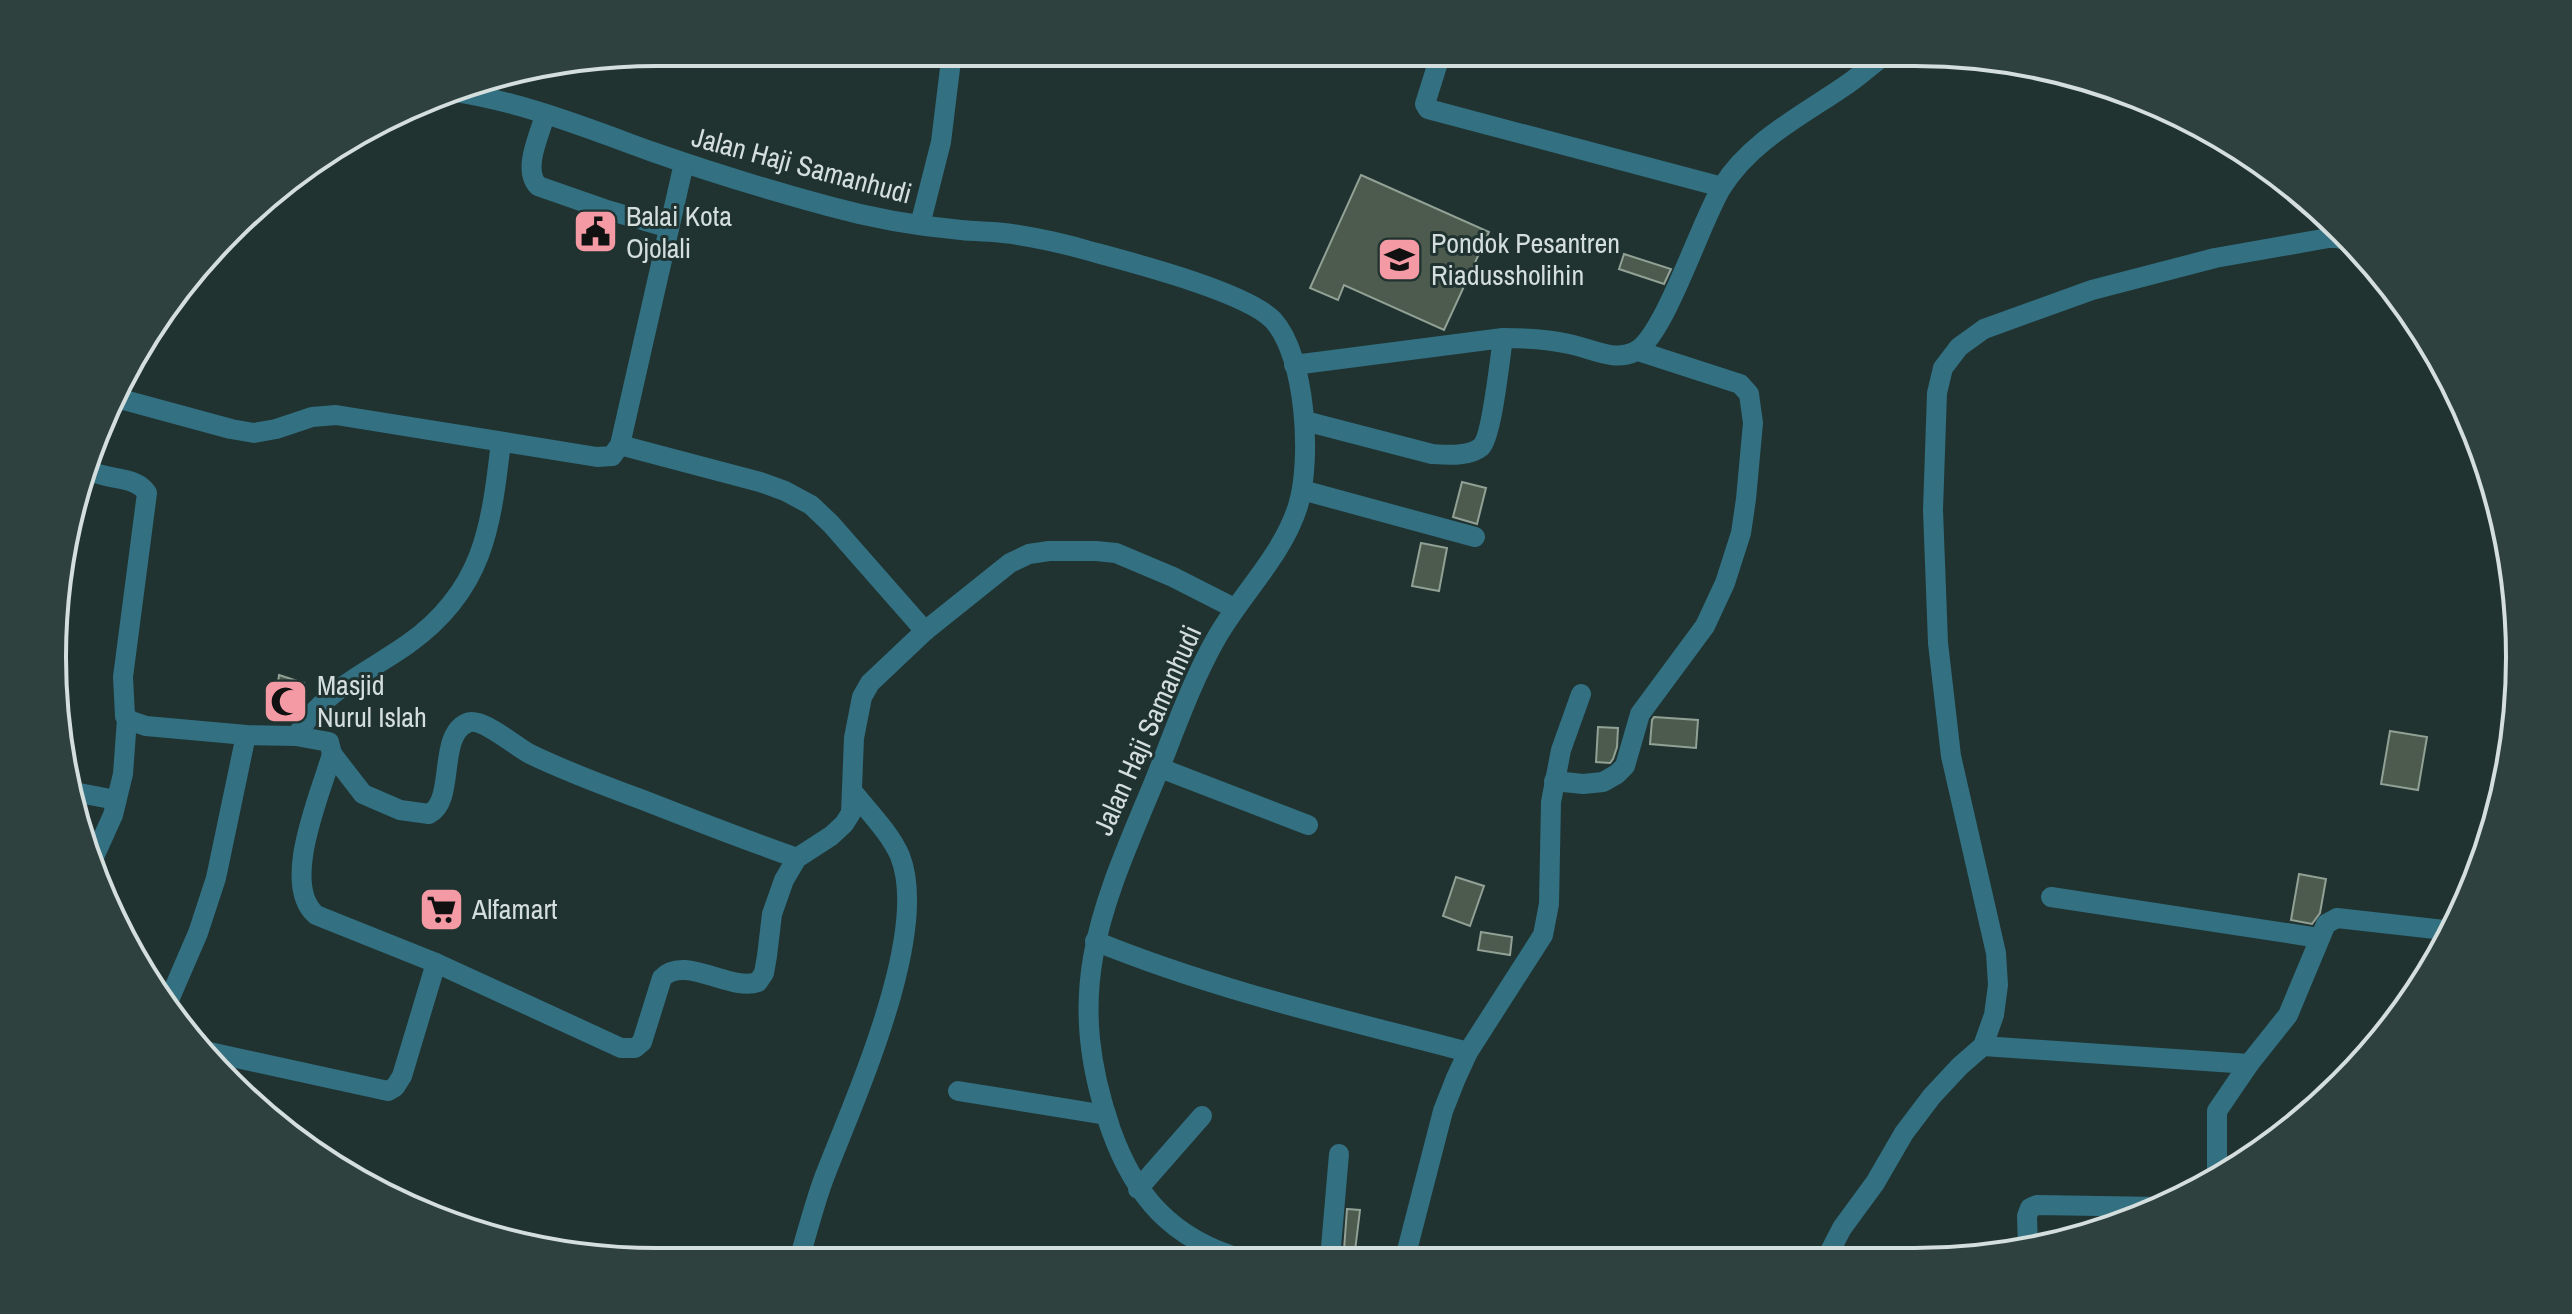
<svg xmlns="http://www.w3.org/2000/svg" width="2572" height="1314" viewBox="0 0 2572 1314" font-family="'Archivo Narrow',sans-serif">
<rect width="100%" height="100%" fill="#203330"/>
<!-- building -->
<g fill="#4d5b4f" stroke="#92a195" stroke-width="2">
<polygon points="1361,175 1489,232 1444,330 1344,285 1338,300 1310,288"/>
<polygon points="1624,254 1671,269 1664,284 1619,269"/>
<polygon points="1462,482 1486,488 1477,524 1453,517"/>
<polygon points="1421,543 1447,548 1439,591 1412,586"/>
<polygon points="279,675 304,683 288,721 273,719"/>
<polygon points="1654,717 1698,720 1696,748 1650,744 1652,720"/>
<polygon points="1598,727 1618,728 1617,747 1613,759 1610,763 1596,762"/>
<polygon points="2390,731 2427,737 2418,790 2381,784"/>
<polygon points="2299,874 2326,879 2320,913 2312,924 2291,920"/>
<polygon points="1456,877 1484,886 1470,926 1443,916"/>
<polygon points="1481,932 1512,937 1510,955 1478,950"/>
<polygon points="1347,1209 1360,1210 1355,1251 1344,1250"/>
</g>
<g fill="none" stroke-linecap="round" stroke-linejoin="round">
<!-- minor -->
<g stroke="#327082" stroke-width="20">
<polyline points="1441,53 1425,104 1428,109 1722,187"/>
<path d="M450,91C520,101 587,128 653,152C710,172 769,190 828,206C871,218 916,226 961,230C980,232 999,231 1018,235C1044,239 1069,245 1093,252C1134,263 1246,292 1273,320C1306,356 1312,460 1298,506C1282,556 1243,592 1217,637C1190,684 1173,736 1152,787C1099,913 1063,992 1111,1130C1135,1197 1172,1239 1242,1259"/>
<path d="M545,115C540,134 522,169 538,186L604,209L669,228"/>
<polyline points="920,225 941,142 952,52"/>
<path d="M1294,365L1503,338C1525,338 1548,339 1569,344C1590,348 1614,362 1634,352C1664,339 1701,220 1722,187C1751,140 1805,114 1849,83C1862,74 1874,63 1887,53"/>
<polyline points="113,397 231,429 254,433 276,429 312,417 336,415 597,457 612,456 620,445 684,163"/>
<path d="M1305,421L1432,454C1447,455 1469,457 1481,447C1492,437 1500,357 1503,338"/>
<path d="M92,444L89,467L93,472C110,480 136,476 147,493L123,677L125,716L131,721L146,726L246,735L296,736L329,742L332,754C321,793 280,884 316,915L436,963L621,1048H635L642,1042L662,978C684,954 730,992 758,982L764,973L767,956L772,914L784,880L797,858L831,836L844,824L851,813L854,738L862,697L870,683L925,631L1010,563L1029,554L1049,551H1096L1116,553L1173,577L1234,608"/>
<polyline points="620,445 760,482 785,491 811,505 831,524 925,631"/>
<polyline points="1302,490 1475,537"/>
<path d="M296,736C302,728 307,719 314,712C340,683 377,666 408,644C484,590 491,527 501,442"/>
<path d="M332,754L363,794L400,810L429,814C456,801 437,736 467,723C481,716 516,747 530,754C567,772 605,786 643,800C694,820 745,840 797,858"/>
<polyline points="1160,768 1308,825"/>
<polyline points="1554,781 1583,784 1603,782 1617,774 1625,766 1640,714 1705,626 1725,583 1741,533 1746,499 1753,423 1749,394 1740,384 1638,351"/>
<polyline points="74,792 116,800"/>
<polyline points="94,857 113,815 123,774 127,719"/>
<polyline points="2051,897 2319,938"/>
<path d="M1095,941C1215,990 1342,1019 1468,1052"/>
<polyline points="169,1000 198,933 216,878 246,735"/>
<polyline points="1983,1046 2249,1064"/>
<polyline points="205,1051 388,1091 395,1087 402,1076 436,963"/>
<polyline points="958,1091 1106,1115"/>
<polyline points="2217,1175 2217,1111 2249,1064 2288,1015 2326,924 2337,918 2453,931"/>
<polyline points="1138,1189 1202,1116"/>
<polyline points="2028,1248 2027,1216 2030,1208 2037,1205 2161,1207"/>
<polyline points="1827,1257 1842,1228 1875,1183 1904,1133 1932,1096 1960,1066 1983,1046 1994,1015 1998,985 1996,953 1951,756 1938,643 1933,510 1937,393 1943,368 1959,347 1984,329 2092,290 2215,258 2334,237 2354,243"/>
<polyline points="1405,1258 1443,1111 1456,1078 1468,1052 1543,935 1549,904 1551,802 1561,750 1581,694"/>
<polyline points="1330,1259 1339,1154"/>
<path d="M799,1260C807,1233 814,1205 824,1178C853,1102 931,934 900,856C890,833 869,812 853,792"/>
</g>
</g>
<!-- icons -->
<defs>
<symbol id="civic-square" viewBox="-11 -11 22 22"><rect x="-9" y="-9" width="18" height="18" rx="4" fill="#f49aa4" stroke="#203330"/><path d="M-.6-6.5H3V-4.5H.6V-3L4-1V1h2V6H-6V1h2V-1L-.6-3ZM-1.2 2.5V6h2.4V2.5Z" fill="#111"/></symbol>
<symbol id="school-square" viewBox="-11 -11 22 22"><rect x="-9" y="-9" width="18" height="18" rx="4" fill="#f49aa4" stroke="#203330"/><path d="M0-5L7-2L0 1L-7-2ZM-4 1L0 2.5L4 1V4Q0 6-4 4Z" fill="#111"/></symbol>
<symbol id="mosque-square" viewBox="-11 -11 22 22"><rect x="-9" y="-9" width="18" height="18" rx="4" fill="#f49aa4" stroke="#203330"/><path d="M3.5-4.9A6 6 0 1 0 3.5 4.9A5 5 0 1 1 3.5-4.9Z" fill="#111"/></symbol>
<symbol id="supermarket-square" viewBox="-11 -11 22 22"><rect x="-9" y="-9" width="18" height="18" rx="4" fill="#f49aa4" stroke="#203330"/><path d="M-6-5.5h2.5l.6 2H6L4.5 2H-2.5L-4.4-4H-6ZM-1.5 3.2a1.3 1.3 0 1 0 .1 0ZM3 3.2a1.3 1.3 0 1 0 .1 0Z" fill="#111"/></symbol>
</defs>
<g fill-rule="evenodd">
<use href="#civic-square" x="570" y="206" width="51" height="51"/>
<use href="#school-square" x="1374" y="234" width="51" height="51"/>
<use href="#mosque-square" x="260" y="676" width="51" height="51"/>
<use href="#supermarket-square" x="416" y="884" width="51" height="51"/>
</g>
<g text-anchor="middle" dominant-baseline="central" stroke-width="6" stroke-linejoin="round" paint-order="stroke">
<!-- street labels -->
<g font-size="28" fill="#d3dedd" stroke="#203330">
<text transform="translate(802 165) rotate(15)">Jalan Haji Samanhudi</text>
<text transform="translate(1147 730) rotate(-66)">Jalan Haji Samanhudi</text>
</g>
<!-- poi labels -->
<g font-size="28" fill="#d3dedd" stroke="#203330" text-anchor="start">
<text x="626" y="216">Balai Kota<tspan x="626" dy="32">Ojolali</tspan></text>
<text x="1431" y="243">Pondok Pesantren<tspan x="1431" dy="32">Riadussholihin</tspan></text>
<text x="317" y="685">Masjid<tspan x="317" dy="32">Nurul Islah</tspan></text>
<text x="472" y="909">Alfamart</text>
</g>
</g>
<!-- crop -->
<path d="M0 0H2572V1314H0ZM657 66H1915A591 591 0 0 1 2506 657V657A591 591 0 0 1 1915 1248H657A591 591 0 0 1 66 657V657A591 591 0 0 1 657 66Z" fill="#2e413e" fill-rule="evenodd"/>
<path fill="none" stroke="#d3dedd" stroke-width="4" d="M657 66H1915A591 591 0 0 1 2506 657V657A591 591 0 0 1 1915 1248H657A591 591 0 0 1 66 657V657A591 591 0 0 1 657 66Z"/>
</svg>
